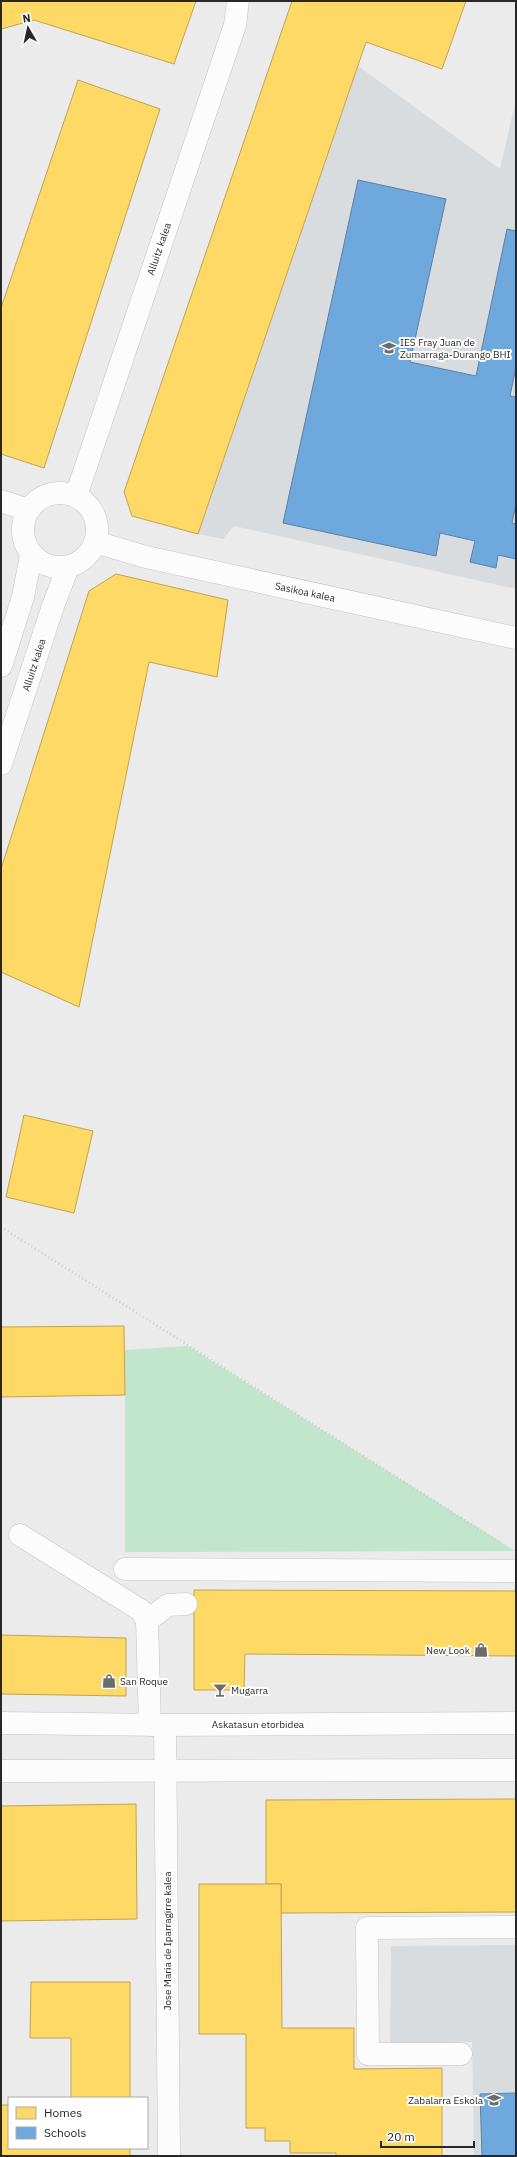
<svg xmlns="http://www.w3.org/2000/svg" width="517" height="2157" viewBox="0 0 517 2157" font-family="'IBM Plex Sans',sans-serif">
<rect width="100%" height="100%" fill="#ebebeb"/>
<!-- built -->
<g fill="#d9dcdf">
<polygon points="358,66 500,169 516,99 516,589 234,526 223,539 198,534"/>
<polygon points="516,1945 516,2156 474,2156 472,2042 390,2044 391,1946"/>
</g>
<!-- green -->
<polygon fill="#c2e6cd" points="188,1346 515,1551 125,1552 125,1350"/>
<!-- homes -->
<g fill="#ffd966" stroke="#bea454">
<polygon points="1,1 196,1 174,64 34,20 1,29"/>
<polygon points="292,1 466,1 442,69 366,42 198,534 132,516 124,492"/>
<polygon points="78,80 160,109 44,468 1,454 1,308"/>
<polygon points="116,574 228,600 217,677 149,662 79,1007 1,972 1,869 89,591"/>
<polygon points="24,1115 93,1131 74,1213 6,1197"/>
<polygon points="124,1326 125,1395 1,1397 1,1327"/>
<polygon points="194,1590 516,1591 516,1656 245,1654 244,1690 194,1690"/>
<polygon points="1,1635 126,1638 126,1696 1,1694"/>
<polygon points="516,1799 516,1912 281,1913 281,1884 266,1884 266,1800"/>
<polygon points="136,1804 137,1919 1,1921 1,1806"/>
<polygon points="199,1884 281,1884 282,2028 354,2028 354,2069 442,2068 442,2156 336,2156 336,2153 290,2153 290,2141 265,2141 265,2128 246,2128 246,2034 199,2034"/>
<polygon points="31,1982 130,1982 130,2098 71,2098 71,2038 30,2038"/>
<polygon points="1,2105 9,2105 9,2148 130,2148 130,2156 1,2156"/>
</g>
<!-- schools -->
<g fill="#6fa8dc" stroke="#5a82a6">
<polygon points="358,180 446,199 410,362 476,376 507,229 516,231 516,367 510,396 516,397 516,504 512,523 516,524 516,559 498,555 496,568 470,562 475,541 440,533 436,556 283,523"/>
<polygon points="516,2093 516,2156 482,2156 480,2094"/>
</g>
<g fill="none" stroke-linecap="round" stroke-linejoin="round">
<defs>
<g id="street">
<circle cx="60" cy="530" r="37"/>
<polyline points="76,496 235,25 238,1"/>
<polyline points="1,501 28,510"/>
<polyline points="95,542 146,557 516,638"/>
<polyline points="1,666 23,597 31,555"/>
<polyline points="1,764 53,606 68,567"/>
<polyline points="20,1535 142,1611 147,1621 150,1725"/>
<polyline points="125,1569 516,1571"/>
<polyline points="147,1621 168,1605 186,1604"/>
<polyline points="1,1723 165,1725 516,1723"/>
<polyline points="165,1725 169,2156"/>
<polyline points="1,1771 516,1770"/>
<polyline points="461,2054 368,2054 367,1928 516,1927"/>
</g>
</defs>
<!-- street casing -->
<use href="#street" stroke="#c4c4c4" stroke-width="23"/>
<!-- path -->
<polyline stroke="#ccc" stroke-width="2.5" stroke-dasharray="1 3" stroke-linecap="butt" points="1,1227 501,1543"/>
<!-- street -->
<use href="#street" stroke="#fcfcfc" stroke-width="22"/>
</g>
<!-- icons -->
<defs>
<symbol id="school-bare" viewBox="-9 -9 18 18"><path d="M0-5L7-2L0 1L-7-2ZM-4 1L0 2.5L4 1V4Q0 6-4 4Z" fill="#6c6c6d" stroke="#fff" stroke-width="2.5" paint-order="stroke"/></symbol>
<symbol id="shop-bare" viewBox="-9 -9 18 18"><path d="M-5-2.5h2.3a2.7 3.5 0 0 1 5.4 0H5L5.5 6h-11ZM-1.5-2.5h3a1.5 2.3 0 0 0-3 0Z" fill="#6c6c6d" stroke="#fff" stroke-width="2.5" paint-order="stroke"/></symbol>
<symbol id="bar-bare" viewBox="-9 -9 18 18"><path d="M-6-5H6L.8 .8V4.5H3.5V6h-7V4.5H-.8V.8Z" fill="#6c6c6d" stroke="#fff" stroke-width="2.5" paint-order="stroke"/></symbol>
</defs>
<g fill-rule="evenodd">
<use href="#school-bare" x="379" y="338" width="20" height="20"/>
<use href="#shop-bare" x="471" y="1640" width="20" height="20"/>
<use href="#shop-bare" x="99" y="1671" width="20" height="20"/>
<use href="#bar-bare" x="210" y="1680" width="20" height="20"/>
<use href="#school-bare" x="484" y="2090" width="20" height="20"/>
</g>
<g text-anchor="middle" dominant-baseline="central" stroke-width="4" stroke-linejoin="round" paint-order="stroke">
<!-- street labels -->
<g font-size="10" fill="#282829" stroke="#fff">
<text transform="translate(159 249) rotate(-71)">Alluitz kalea</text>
<text transform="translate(305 592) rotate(12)">Sasikoa kalea</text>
<text transform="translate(34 665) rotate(-72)">Alluitz kalea</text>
<text x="258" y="1724">Askatasun etorbidea</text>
<text transform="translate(167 1941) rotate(-90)">Jose Maria de Iparragirre kalea</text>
</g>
<!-- poi labels -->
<g font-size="10" fill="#282829" stroke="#fff" text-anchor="start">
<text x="400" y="342">IES Fray Juan de<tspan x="400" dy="12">Zumarraga-Durango BHI</tspan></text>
<text x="470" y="1650" text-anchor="end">New Look</text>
<text x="120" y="1681">San Roque</text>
<text x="231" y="1690">Mugarra</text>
<text x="483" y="2100" text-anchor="end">Zabalarra Eskola</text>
</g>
</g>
<!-- border -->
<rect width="517" height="2157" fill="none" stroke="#282829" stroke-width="4"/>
<!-- legend -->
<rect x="8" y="2097" width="140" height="52" fill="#ffffff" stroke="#a9a9a9"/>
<rect x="16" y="2107" width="20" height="12" fill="#ffd966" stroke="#a9a9a9"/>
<text x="44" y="2117" font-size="12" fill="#282829">Homes</text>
<rect x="16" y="2127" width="20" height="12" fill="#6fa8dc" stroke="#a9a9a9"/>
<text x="44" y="2137" font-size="12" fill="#282829">Schools</text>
<!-- north arrow -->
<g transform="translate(28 28) rotate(351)" stroke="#ffffff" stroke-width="3" paint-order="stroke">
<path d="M0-3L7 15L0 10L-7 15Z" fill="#282829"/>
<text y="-6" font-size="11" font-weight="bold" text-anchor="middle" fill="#282829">N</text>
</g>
<!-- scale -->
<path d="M381 2141v6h93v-6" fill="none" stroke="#282829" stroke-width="2"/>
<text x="387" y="2141" font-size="12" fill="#282829" stroke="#ffffff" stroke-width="3" paint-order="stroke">20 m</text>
</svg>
